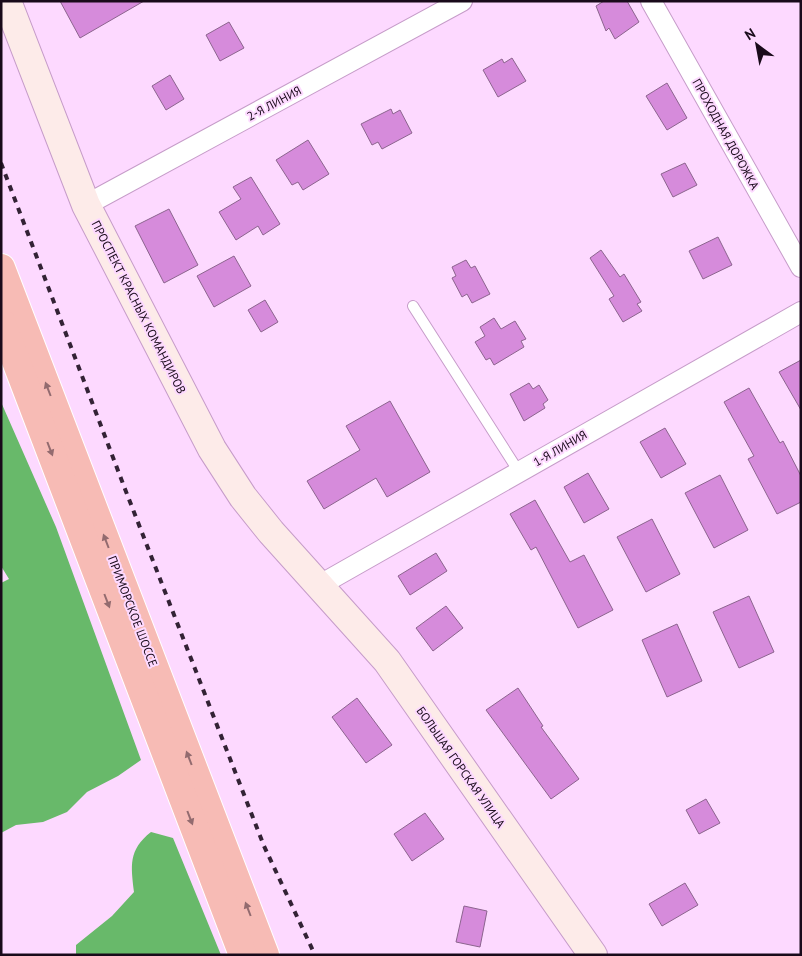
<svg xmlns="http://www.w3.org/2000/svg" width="802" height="956" viewBox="0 0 802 956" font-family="'PT Sans',sans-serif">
<rect width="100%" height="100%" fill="#fdd9ff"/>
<!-- forest -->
<g fill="#68b96a">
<polygon points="1,402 56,527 141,760 118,776 87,792 67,812 43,822 16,825 1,833 1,583 9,579 1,566"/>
<path d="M151,832L173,838L221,955H76V945L112,916L134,892C131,866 128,850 151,832Z"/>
</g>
<!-- building -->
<g fill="#d68bdb" stroke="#8c648e">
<polygon points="60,1 144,1 80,38"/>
<polygon points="604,1 627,1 639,22 615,39 609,28 606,31 596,6"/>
<polygon points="229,22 244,48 220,61 206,35"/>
<polygon points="512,58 526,81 498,97 483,70 502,59 504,63"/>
<polygon points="170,75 184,99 166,110 152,86"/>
<polygon points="667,83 687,118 667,130 646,96"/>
<polygon points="391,109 393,114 400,110 412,133 382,149 378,142 372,145 361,124"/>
<polygon points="308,140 329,174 303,190 298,182 292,185 276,160"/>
<polygon points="685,163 697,185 673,197 661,174"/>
<polygon points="251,177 280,224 263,235 258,226 236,240 219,212 241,199 233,187"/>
<polygon points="169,209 198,265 164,283 135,226"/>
<polygon points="718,237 732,265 703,279 689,251"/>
<polygon points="601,250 620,277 624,274 641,302 637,304 642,311 623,322 609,299 614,296 590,258"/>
<polygon points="234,256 251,286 214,307 197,276"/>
<polygon points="466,260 471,268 475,266 490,294 472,303 467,294 462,297 452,278 456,276 452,267"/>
<polygon points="265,300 278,322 261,332 248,310"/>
<polygon points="494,318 501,329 515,321 526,339 521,341 524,347 494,365 490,358 486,360 475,342 485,336 480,327"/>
<polygon points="801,360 801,410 779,372"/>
<polygon points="529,383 533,389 539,385 548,400 543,404 545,408 524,421 510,394"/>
<polygon points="749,388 780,443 783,441 801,476 801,502 777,514 748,459 754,456 724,402"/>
<polygon points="390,401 430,472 387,497 376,478 324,509 307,481 360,450 346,426"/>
<polygon points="665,428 686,464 661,478 640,442"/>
<polygon points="588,473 609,509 584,523 564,487"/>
<polygon points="720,475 748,530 714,548 685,493"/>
<polygon points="535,500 570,562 584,555 613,610 578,628 536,547 531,550 510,514"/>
<polygon points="652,519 680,574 646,592 617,537"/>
<polygon points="436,553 447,571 410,595 398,576"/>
<polygon points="749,596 774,652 739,668 713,612"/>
<polygon points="446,606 463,628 433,651 416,628"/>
<polygon points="677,624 702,681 667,697 642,640"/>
<polygon points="518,688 543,726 541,727 579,779 551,799 486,710"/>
<polygon points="357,698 392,745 366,763 332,717"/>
<polygon points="706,799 720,823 699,834 686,810"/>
<polygon points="425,813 444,839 412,861 394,834"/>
<polygon points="685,883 698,905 662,926 649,904"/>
<polygon points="464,906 487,911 480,947 456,942"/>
</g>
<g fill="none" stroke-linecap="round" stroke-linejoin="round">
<defs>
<polyline id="lane" points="413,306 519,472"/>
<g id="street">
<polyline points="651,1 801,267"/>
<polyline points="86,205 462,1"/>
<polyline points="320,585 801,312"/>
</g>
<polyline id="secondary" points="7,1 86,205 212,449 243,497 271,532 387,661 593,955"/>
<g id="highway">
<polyline points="1,268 265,955"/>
<polyline points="1,322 243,955"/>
</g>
</defs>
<!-- lane casing -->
<use href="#lane" stroke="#c69cc9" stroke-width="12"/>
<!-- street casing -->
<use href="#street" stroke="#c69cc9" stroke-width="22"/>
<!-- secondary casing -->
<use href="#secondary" stroke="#c69cc9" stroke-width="30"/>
<!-- highway casing -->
<use href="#highway" stroke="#fff" stroke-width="30"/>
<!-- lane -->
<use href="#lane" stroke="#fff" stroke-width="10"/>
<!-- street -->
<use href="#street" stroke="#fff" stroke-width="20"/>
<!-- secondary -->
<use href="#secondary" stroke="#fdebe9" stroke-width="28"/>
<!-- highway -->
<use href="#highway" stroke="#f7bbb5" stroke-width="28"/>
<!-- rail -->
<polyline stroke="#332235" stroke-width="4" stroke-dasharray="6 6" stroke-linecap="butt" points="1,163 125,489 264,846 315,955"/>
</g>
<!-- one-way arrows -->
<defs><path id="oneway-solid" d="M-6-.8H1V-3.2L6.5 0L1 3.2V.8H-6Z" transform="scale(1.25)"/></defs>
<g fill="#936b6f">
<use href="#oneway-solid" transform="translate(48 389) rotate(-111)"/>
<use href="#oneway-solid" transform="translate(50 449) rotate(69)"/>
<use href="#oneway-solid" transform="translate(106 541) rotate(-111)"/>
<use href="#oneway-solid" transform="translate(107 601) rotate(69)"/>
<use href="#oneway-solid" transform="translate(189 758) rotate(-111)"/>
<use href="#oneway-solid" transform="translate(190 818) rotate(69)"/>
<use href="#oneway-solid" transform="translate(248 909) rotate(-111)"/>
</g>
<g text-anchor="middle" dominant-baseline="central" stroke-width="4" stroke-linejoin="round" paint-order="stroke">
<!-- street labels -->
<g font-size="12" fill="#190a1a" stroke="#fdd9ff">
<text transform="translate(274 103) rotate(-28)">2-Я ЛИНИЯ</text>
<text transform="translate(726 134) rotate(61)">ПРОХОДНАЯ ДОРОЖКА</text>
<text transform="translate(139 307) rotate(63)">ПРОСПЕКТ КРАСНЫХ КОМАНДИРОВ</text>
<text transform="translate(560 448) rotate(-30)">1-Я ЛИНИЯ</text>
<text transform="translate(133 611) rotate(69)">ПРИМОРСКОЕ ШОССЕ</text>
<text transform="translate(461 767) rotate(55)">БОЛЬШАЯ ГОРСКАЯ УЛИЦА</text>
</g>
</g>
<!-- border -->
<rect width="802" height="956" fill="none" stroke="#190a1a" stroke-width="5"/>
<!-- north arrow -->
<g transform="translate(757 45) rotate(328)" stroke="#fdd9ff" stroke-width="4" paint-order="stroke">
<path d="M0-4L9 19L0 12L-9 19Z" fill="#190a1a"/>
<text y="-8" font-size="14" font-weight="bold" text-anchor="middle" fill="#190a1a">N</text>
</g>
</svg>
